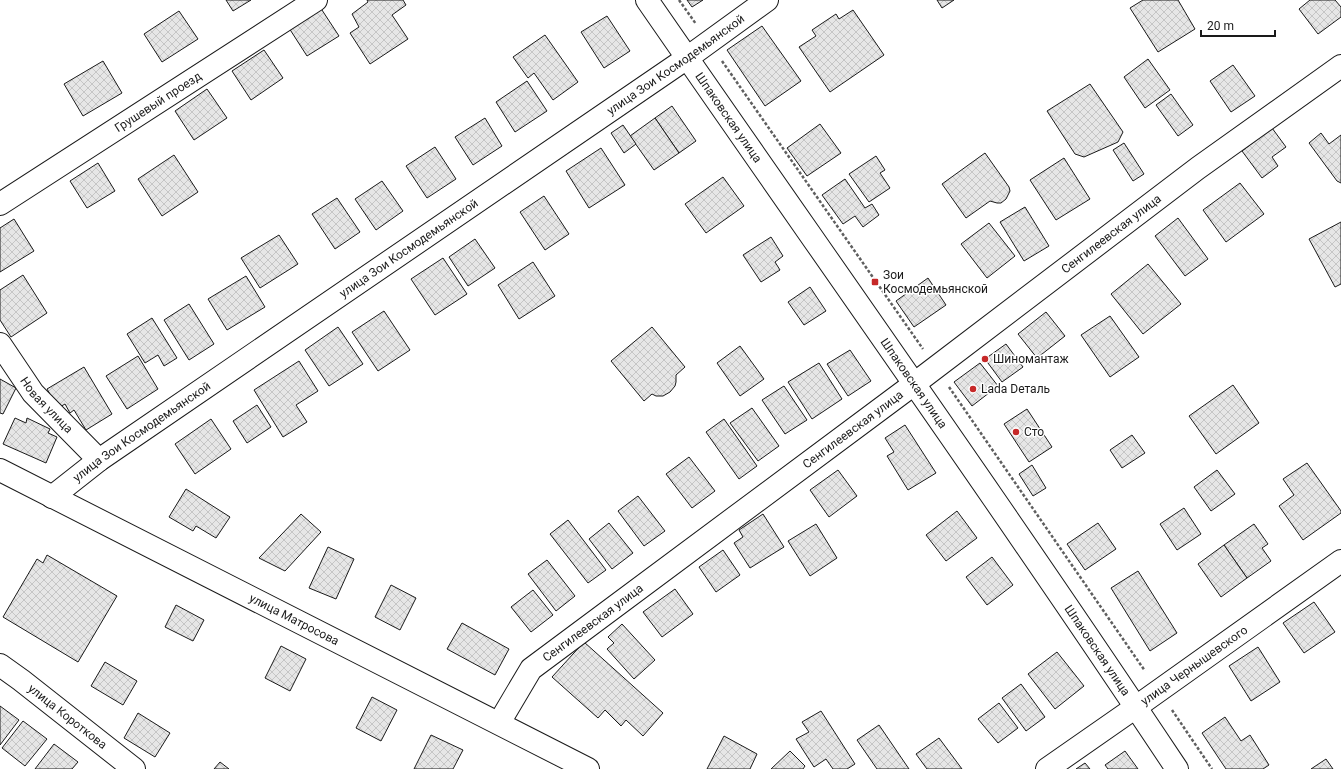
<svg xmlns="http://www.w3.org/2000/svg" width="1341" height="769" viewBox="0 0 1341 769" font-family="Roboto,sans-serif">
<defs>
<pattern id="building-cross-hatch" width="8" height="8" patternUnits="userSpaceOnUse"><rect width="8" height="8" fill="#e6e6e6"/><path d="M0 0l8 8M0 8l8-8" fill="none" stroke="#c5c5c5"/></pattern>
</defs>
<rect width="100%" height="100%" fill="#fff"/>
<!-- building -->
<g fill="url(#building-cross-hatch)" stroke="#1a1a1a">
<polygon points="226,0 251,0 233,11"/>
<polygon points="367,0 403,0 406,5 392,15 408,39 370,64 350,33 359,27 352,14 368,2"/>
<polygon points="687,0 703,0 692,7"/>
<polygon points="937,0 954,0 942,8"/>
<polygon points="1143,0 1178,0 1195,29 1158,52 1130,8"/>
<polygon points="1310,0 1335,0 1341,7 1341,17 1318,34 1299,9"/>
<polygon points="320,7 339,36 307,56 289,28"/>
<polygon points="853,10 884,55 830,92 799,47 816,36 812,30 836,14 839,19"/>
<polygon points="179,11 198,39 162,62 144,34"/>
<polygon points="607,16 630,51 604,68 581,32"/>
<polygon points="762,26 801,81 765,106 727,50"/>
<polygon points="545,35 578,82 553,100 534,73 528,78 513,57"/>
<polygon points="264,50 283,78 251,100 232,71"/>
<polygon points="1148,59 1170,90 1145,108 1124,77"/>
<polygon points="103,61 122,93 83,116 64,84"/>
<polygon points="1233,65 1255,96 1231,112 1210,81"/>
<polygon points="527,81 547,111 515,132 496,102"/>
<polygon points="1090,84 1123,132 1118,142 1084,157 1075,154 1047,111"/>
<polygon points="207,89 227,118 194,140 175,111"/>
<polygon points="1171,94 1193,125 1178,136 1156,105"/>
<polygon points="672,106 696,141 679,153 655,118"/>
<polygon points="485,118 502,146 473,165 455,137"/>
<polygon points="655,118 679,153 654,170 630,136"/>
<polygon points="820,124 841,153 807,176 787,148"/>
<polygon points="623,125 636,144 624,153 611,133"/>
<polygon points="1272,128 1286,147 1272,157 1278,166 1262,178 1242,151"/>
<polygon points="1321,133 1329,144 1341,135 1341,183 1337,181 1309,143"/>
<polygon points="1124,143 1144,174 1133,181 1113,150"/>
<polygon points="435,147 456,179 427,198 406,166"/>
<polygon points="601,148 625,185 589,208 566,171"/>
<polygon points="985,153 1009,187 1010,191 1006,199 1001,203 997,203 990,201 966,218 942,184"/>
<polygon points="174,155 198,192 162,216 138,179"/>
<polygon points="876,156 885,170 880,173 890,188 869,202 849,174"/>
<polygon points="1064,158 1090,199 1056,220 1030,180"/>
<polygon points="98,163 115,191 87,208 70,181"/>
<polygon points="723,177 744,206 706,233 685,204"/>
<polygon points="845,179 865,208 872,204 879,215 863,227 855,216 843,224 822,195"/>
<polygon points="382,181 403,211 376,230 355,199"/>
<polygon points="1240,183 1264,214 1226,242 1203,210"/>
<polygon points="544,196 569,234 545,250 520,212"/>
<polygon points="337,198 360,232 335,249 312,214"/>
<polygon points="1025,207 1049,246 1024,261 1000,222"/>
<polygon points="1178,218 1208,259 1185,276 1155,236"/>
<polygon points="14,219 34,251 0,272 0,228"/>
<polygon points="1341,222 1341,284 1335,287 1309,239"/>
<polygon points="989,223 1015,256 987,278 961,244"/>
<polygon points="279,235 298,264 260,288 241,258"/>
<polygon points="771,237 783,256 775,262 780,270 761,282 743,255"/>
<polygon points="475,239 495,268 468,286 449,257"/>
<polygon points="443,258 467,294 435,315 411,279"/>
<polygon points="533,262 555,296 519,319 498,285"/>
<polygon points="1148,264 1181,304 1143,334 1111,294"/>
<polygon points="23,275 47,313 11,337 0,320 0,290"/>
<polygon points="246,276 265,307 227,330 208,299"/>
<polygon points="928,278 946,305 914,327 896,301"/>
<polygon points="810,287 826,311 804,325 788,302"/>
<polygon points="189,304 214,344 189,360 164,320"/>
<polygon points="384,311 410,350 378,371 352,332"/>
<polygon points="1046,312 1065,336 1037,358 1018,334"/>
<polygon points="1110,316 1139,357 1110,377 1081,335"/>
<polygon points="152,318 177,358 164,366 158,355 145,363 127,334"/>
<polygon points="338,327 363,364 329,386 305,350"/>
<polygon points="652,327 685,367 676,375 676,382 675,386 670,392 663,396 656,396 652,394 644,401 611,361"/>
<polygon points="1006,344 1023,367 1002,382 985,359"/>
<polygon points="740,346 764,379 740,396 717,363"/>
<polygon points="850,350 871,381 848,396 827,364"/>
<polygon points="138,356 158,389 127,409 106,376"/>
<polygon points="299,361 318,391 296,405 307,422 283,437 254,390"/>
<polygon points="819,363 842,399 812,419 788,382"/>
<polygon points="980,363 998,386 972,406 954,382"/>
<polygon points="84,367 112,414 86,430 74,410 70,413 65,404 58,408 47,389"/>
<polygon points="0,379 16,388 3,414 0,413"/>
<polygon points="1233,385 1259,423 1216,454 1189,416"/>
<polygon points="784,386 807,420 785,434 762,400"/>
<polygon points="257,405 271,427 247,443 233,421"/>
<polygon points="752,408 779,446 758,461 730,423"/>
<polygon points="1027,409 1052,447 1029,462 1004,424"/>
<polygon points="15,418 26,423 27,418 50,429 48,433 57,437 46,463 3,444"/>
<polygon points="211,419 231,449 195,474 175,444"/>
<polygon points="724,419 757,466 739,479 706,432"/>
<polygon points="905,425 936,473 908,490 887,456 894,452 885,438"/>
<polygon points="1132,435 1145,453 1122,468 1110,450"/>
<polygon points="689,457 715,491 692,508 666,474"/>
<polygon points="1307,463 1341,511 1341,513 1303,540 1279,506 1294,495 1283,479"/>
<polygon points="1032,465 1046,488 1033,496 1019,474"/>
<polygon points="838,470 857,496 829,517 810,490"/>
<polygon points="1217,470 1235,494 1211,511 1194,487"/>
<polygon points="186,489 230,517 216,538 196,526 193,531 169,517"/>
<polygon points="638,496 665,531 644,546 618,511"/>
<polygon points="1184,508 1201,534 1177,550 1160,524"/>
<polygon points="957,511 977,538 946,561 926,535"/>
<polygon points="301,514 321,532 285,571 259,558"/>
<polygon points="763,514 784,547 750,568 734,543 743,537 739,530"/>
<polygon points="568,520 606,570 588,583 550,534"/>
<polygon points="609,523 633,553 612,569 589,539"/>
<polygon points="1098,523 1116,549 1085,570 1067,544"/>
<polygon points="816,524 837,558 810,576 788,541"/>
<polygon points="1254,524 1268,544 1262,548 1271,561 1247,578 1224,545"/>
<polygon points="1224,545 1247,578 1221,597 1198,564"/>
<polygon points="328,547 354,559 336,599 309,588"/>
<polygon points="723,550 740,575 716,592 699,567"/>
<polygon points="47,555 117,596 78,662 3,617 37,559 43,563"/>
<polygon points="992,557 1013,585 987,605 966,577"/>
<polygon points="547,560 575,596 556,611 528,574"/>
<polygon points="1138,571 1177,633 1150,651 1111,588"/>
<polygon points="391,585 416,598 400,630 375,617"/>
<polygon points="675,589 693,614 662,637 643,612"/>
<polygon points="533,590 553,615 531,632 511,607"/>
<polygon points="1314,602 1335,632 1304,653 1283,623"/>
<polygon points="176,605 204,620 193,641 165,627"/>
<polygon points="462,623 509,649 495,675 447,649"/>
<polygon points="622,624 655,660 634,679 607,649 614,643 608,637"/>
<polygon points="584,642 663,713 643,736 626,720 621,726 605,710 598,718 552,677"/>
<polygon points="281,646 306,659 290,691 265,678"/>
<polygon points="1258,647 1280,682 1251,701 1229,666"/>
<polygon points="1057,652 1084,686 1055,709 1028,674"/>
<polygon points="105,662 137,681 123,705 91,686"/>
<polygon points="1021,684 1045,717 1026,731 1002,698"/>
<polygon points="372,697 397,710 381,741 356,728"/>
<polygon points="999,703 1018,728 998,743 978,719"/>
<polygon points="0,706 19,720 0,745"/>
<polygon points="821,711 855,764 847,769 833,769 826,759 814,767 796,739 809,732 802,722"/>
<polygon points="138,713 170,733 155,757 124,738"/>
<polygon points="1225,717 1241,741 1250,735 1269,765 1263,769 1226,769 1202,733"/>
<polygon points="23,721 47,739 25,766 2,748"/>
<polygon points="879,725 909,769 877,769 857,740"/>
<polygon points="431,735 463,750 453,769 414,769"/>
<polygon points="724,736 757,754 750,769 707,769"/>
<polygon points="939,738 962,769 927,769 916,754"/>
<polygon points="54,744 78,762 72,769 35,769"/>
<polygon points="790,751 805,766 803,769 771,769"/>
<polygon points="1125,751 1138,769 1108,769 1105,765"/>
<polygon points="1326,759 1333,769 1311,769"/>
<polygon points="220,762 229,769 214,769"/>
<polygon points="1085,763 1090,769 1076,769"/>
</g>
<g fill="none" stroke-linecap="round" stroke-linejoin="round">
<defs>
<g id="minor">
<path id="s1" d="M0,204L316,0"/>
<path id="s2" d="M0,344L33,393L99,460"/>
<path id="s3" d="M0,470L588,769"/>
<path id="s4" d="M52,497L99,460L687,58L767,0"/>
<path id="s5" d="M0,665L21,680L134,769"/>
<path id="s6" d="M499,723L531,669L914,384L1198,168L1341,66"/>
<path id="s7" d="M1047,769L1136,707L1341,561"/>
</g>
<g id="secondary">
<path id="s8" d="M647,0C824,256 1005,510 1177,769"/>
</g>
</defs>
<!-- minor casing -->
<use href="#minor" stroke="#1a1a1a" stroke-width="24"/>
<!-- secondary casing -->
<use href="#secondary" stroke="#1a1a1a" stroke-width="24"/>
<!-- path -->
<g stroke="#5f5f5f" stroke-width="2.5" stroke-dasharray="3 2" stroke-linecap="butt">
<polyline points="679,0 696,24"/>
<polyline points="722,61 923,349"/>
<polyline points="949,387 1145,671"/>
<polyline points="1172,710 1212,769"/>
</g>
<!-- minor -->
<use href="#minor" stroke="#fff" stroke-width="22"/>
<!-- secondary -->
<use href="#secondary" stroke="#fff" stroke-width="22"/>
</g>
<!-- markers -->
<g fill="#c62828" stroke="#fff" stroke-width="1.5">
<rect x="871" y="278" width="8" height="8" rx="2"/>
<circle cx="985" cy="359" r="4"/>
<circle cx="973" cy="389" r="4"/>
<circle cx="1016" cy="432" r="4"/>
</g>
<g text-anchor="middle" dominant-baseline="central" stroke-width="3" stroke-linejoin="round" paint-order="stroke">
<!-- street labels -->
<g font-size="12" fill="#1a1a1a" stroke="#fff">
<text stroke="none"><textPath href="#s4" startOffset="759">улица Зои Космодемьянской</textPath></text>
<text stroke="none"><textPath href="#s1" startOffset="188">Грушевый проезд</textPath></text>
<text stroke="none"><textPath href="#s8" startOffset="143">Шпаковская улица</textPath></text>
<text stroke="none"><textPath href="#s6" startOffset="788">Сенгилеевская улица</textPath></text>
<text stroke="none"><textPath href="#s4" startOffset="435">улица Зои Космодемьянской</textPath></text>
<text stroke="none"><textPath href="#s8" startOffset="467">Шпаковская улица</textPath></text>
<text stroke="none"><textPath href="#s2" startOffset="77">Новая улица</textPath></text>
<text stroke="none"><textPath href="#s6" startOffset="464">Сенгилеевская улица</textPath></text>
<text stroke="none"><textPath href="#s4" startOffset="111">улица Зои Космодемьянской</textPath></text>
<text stroke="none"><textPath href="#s3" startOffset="330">улица Матросова</textPath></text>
<text stroke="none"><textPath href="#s6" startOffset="140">Сенгилеевская улица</textPath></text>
<text stroke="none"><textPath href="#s8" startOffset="791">Шпаковская улица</textPath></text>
<text stroke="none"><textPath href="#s7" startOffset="180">улица Чернышевского</textPath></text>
<text stroke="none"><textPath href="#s5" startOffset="85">улица Короткова</textPath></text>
</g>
<!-- poi labels -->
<g font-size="12" fill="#1a1a1a" stroke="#fff" text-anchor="start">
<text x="883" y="275">Зои<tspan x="883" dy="14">Космодемьянской</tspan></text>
<text x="993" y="359">Шиномантаж</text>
<text x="981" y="389">Lada Dеталь</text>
<text x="1024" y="432">Сто</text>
</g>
</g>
<!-- scale -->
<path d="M1201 30v6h74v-6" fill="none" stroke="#1a1a1a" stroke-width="2"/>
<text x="1207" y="30" font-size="12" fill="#1a1a1a" stroke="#ffffff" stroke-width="3" paint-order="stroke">20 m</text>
</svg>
